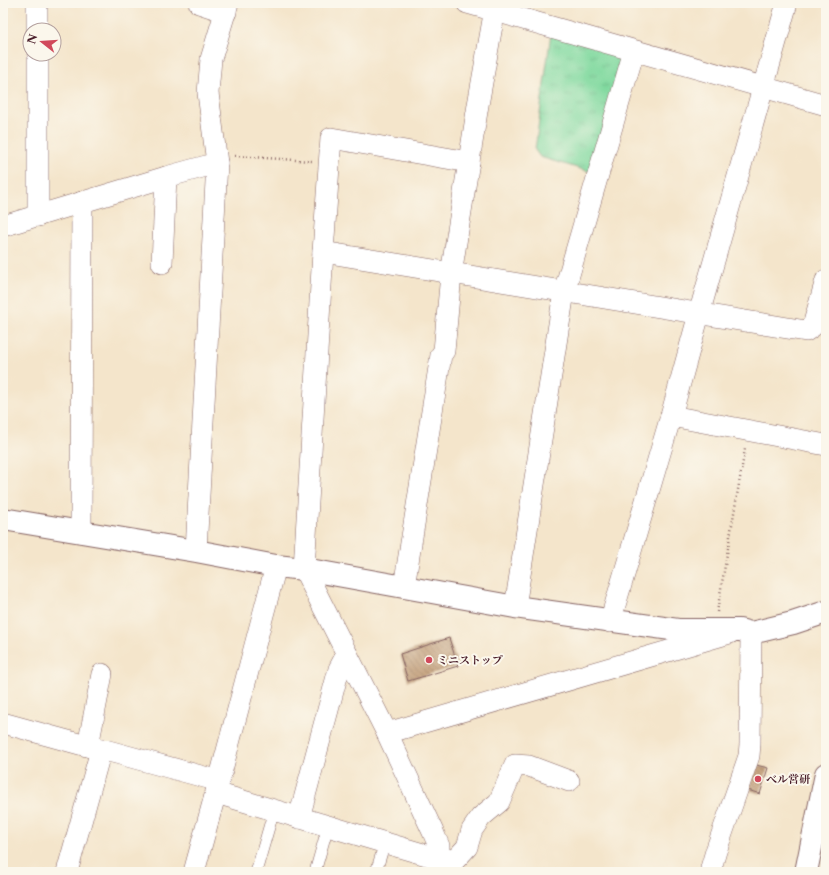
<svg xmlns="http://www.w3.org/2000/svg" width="829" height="875" viewBox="0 0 829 875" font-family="'Libre Caslon Text','Noto Serif JP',serif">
<defs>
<pattern id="park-tufts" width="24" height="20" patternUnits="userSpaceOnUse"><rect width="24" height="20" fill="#80d99f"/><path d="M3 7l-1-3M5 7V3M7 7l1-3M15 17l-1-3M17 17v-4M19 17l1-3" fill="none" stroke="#70ba89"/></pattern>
<pattern id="building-back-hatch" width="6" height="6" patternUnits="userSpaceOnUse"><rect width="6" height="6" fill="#c19d78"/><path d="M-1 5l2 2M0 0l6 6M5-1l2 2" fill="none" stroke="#9f7f63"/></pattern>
</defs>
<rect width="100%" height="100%" fill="#fbf7ec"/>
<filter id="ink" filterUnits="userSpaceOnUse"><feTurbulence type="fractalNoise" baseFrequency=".025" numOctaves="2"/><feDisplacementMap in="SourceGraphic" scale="8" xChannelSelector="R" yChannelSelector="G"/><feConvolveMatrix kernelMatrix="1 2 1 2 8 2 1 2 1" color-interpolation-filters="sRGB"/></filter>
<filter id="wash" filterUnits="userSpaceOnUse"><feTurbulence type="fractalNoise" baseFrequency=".012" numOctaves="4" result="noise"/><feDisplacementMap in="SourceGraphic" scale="16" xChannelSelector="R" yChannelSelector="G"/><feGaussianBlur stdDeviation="0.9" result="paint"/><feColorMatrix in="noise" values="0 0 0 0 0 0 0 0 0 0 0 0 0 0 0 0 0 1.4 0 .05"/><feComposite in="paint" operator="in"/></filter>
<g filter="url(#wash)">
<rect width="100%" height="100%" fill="#f4e5cb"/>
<!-- park -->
<polygon fill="url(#park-tufts)" stroke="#657c65" points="551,33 619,53 623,61 591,172 540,157 535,150"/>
<g id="blocks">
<!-- building -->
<g fill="url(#building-back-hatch)">
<polygon points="449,638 458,666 408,681 400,654"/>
<polygon points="756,765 768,768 760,794 748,790"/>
</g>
</g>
</g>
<g filter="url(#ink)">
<use href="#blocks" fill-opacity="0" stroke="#866463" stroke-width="1"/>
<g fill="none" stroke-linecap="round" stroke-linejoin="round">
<defs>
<g id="lane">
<polyline points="256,872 274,810"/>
<polyline points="315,872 328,826"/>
<polyline points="376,872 385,842"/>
</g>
<g id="street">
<polyline points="37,3 37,30"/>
<polyline points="199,3 226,12"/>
<polyline points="467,3 826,105"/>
<polyline points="38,54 38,216"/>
<polyline points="3,226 166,177 217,163"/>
<polyline points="323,252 331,138 469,162"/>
<polyline points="162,263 166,177"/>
<polyline points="671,416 826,445"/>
<polyline points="81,532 82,202"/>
<polyline points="196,551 217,163 208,93 211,59 228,3"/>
<polyline points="404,587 441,355 444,351 451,274 478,105 496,3"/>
<polyline points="515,607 564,292 634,51"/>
<polyline points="610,622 671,416 699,314 787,3"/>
<polyline points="3,723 101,750 105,750 219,781"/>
<polyline points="387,733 730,633"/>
<polyline points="88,746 102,674"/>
<polyline points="216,793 440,859 455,860 467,847 472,830 481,817 499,802 515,765 529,766 569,781"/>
<polyline points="299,818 339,669 347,654"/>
<polyline points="67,872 101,750"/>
<polyline points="194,872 219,781 276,566"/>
<polyline points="439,872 439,846 433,832 387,733 304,569 323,252 806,331 813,326 826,280"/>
<polyline points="712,872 711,868 716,851 749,756 750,744 751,633"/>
</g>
<g id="secondary">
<polyline points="3,519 196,551 276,566 304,569 515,607 678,630 740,630 751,633 793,623 826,612"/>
<polyline points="806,872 826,774"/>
</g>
</defs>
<!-- lane casing -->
<use href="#lane" stroke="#866463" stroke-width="12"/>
<!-- street casing -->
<use href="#street" stroke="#866463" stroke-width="22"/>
<!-- secondary casing -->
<use href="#secondary" stroke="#866463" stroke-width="24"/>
<!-- path -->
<g stroke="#866463" stroke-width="2.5" stroke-dasharray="1 3" stroke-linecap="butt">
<polyline points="235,156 312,161"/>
<polyline points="717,612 745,449"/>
</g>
<!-- lane -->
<use href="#lane" stroke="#fff" stroke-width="11"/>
<!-- street -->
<use href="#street" stroke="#fff" stroke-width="21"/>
<!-- secondary -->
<use href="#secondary" stroke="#fff" stroke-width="22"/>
</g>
</g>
<!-- markers -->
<g fill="#d1495b" stroke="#fbf7ec" stroke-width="1.5">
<circle cx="429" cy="660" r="4"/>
<circle cx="758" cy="779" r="4"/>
</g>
<g text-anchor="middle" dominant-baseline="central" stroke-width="4" stroke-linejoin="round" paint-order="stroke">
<!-- poi labels -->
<g font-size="11" font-weight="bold" fill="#4a1f2b" stroke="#fbf7ec" text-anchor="start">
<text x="437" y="660">ミニストップ</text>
<text x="766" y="779">べル営研</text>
</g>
</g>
<!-- margin -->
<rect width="829" height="875" fill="none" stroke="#fbf7ec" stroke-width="16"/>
<!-- north arrow -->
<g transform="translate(42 42) rotate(287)"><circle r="19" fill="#fbf7ec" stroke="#b4a19f"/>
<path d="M0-3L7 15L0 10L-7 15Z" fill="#d1495b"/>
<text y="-6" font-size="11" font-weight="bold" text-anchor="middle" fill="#4a1f2b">N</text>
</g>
</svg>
